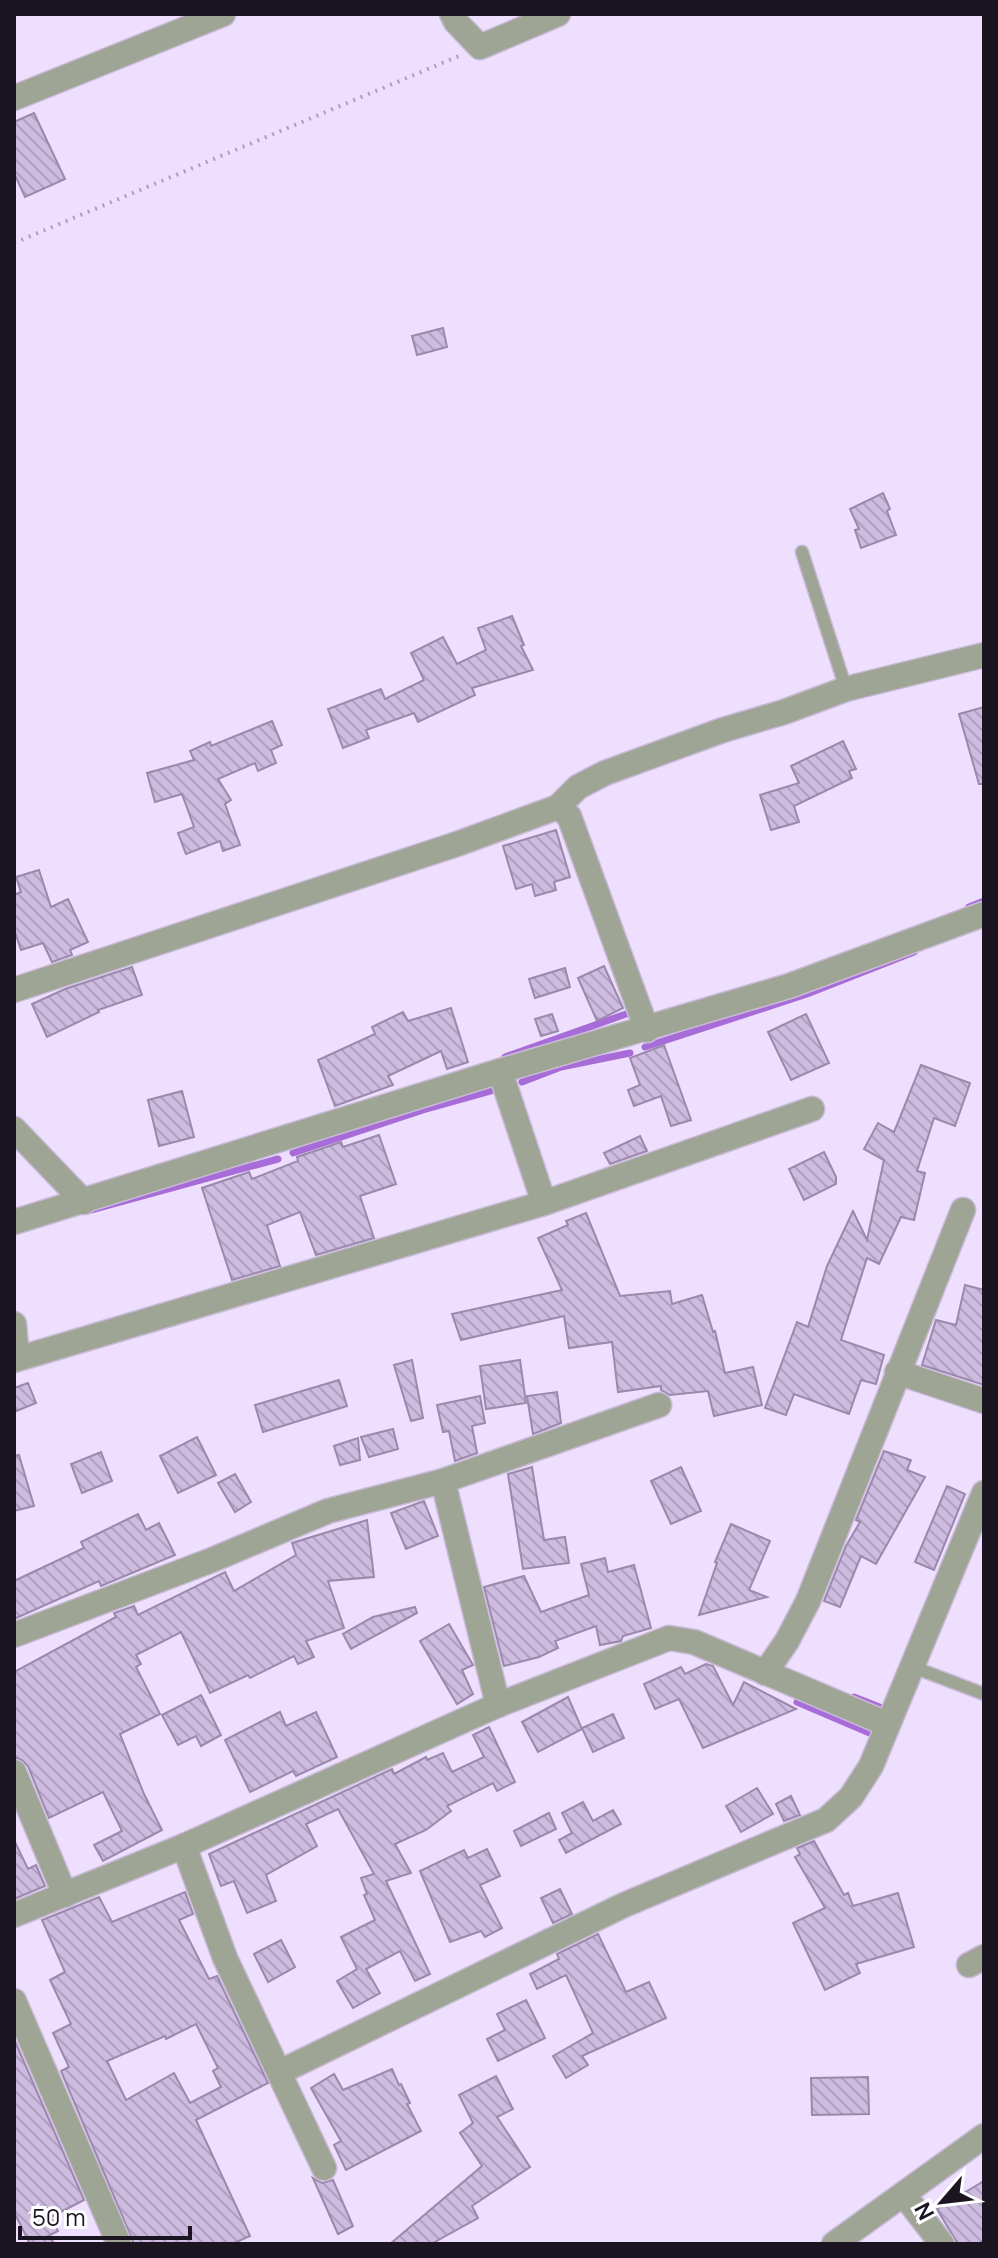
<svg xmlns="http://www.w3.org/2000/svg" width="998" height="2258" viewBox="0 0 998 2258" font-family="Manrope,sans-serif">
<defs>
<pattern id="building-back-hatch" width="6" height="6" patternUnits="userSpaceOnUse" patternTransform="scale(2)"><rect width="6" height="6" fill="#cebbe0"/><path d="M-1 5l2 2M0 0l6 6M5-1l2 2" fill="none" stroke="#b0a0c0"/></pattern>
</defs>
<rect width="100%" height="100%" fill="#eedffe"/>
<g fill="none" stroke-linecap="round" stroke-linejoin="round">
<!-- stream -->
<g stroke="#a86cd8" stroke-width="7">
<polyline points="969,907 984,901"/>
<polyline points="645,1047 807,994 914,952"/>
<polyline points="505,1057 626,1014"/>
<polyline points="522,1082 561,1067 630,1053"/>
<polyline points="293,1153 423,1110 491,1091"/>
<polyline points="87,1211 278,1159"/>
<polyline points="854,1697 882,1708"/>
<polyline points="797,1702 872,1734"/>
</g>
</g>
<!-- building -->
<g fill="url(#building-back-hatch)" stroke="#9a89ac" stroke-width="2" fill-rule="evenodd">
<polygon points="34,113 65,179 25,197 14,173 14,122"/>
<polygon points="443,328 447,347 417,355 412,336"/>
<polygon points="883,493 890,509 887,511 896,535 861,548 855,530 859,529 850,509"/>
<polygon points="512,616 524,645 521,646 533,670 472,688 475,695 418,722 414,713 366,730 369,738 343,748 328,709 381,689 385,699 424,680 411,653 443,637 457,664 486,650 478,628"/>
<polygon points="984,707 984,784 979,784 959,714"/>
<polygon points="272,721 282,745 271,750 276,763 258,771 255,763 218,779 231,800 225,804 240,845 223,851 220,841 186,854 178,833 194,827 182,794 155,802 147,773 194,760 190,751 210,742 211,746"/>
<polygon points="843,741 856,769 849,771 852,778 794,806 799,822 771,830 760,795 799,783 791,766"/>
<polygon points="556,830 570,877 554,882 556,890 535,896 532,884 516,889 503,846"/>
<polygon points="39,870 51,907 68,899 88,942 70,950 72,955 52,962 43,943 21,950 14,929 14,895 21,892 16,877"/>
<polygon points="604,966 623,1008 597,1021 578,978"/>
<polygon points="132,967 142,995 98,1010 99,1012 47,1037 32,1004 65,989"/>
<polygon points="565,968 570,987 535,998 529,979"/>
<polygon points="451,1008 468,1062 447,1069 441,1051 388,1076 393,1085 335,1106 318,1060 375,1034 372,1027 403,1012 408,1021"/>
<polygon points="552,1014 558,1031 541,1036 535,1019"/>
<polygon points="806,1014 829,1063 791,1080 768,1032"/>
<polygon points="664,1045 691,1120 671,1126 661,1096 634,1106 628,1090 640,1085 630,1058"/>
<polygon points="921,1065 970,1083 955,1126 934,1118 917,1171 925,1173 914,1220 901,1217 879,1264 867,1258 841,1340 884,1355 876,1384 861,1380 849,1414 794,1394 786,1415 765,1408 797,1322 808,1327 827,1266 853,1211 867,1240 884,1160 864,1149 878,1123 894,1132"/>
<polygon points="182,1091 194,1137 159,1146 148,1100"/>
<polygon points="379,1135 396,1184 360,1196 374,1238 316,1255 300,1212 267,1225 280,1266 232,1280 202,1188 249,1172 252,1179 298,1161 297,1157 341,1142 343,1147"/>
<polygon points="640,1136 647,1151 610,1164 604,1153"/>
<polygon points="824,1152 836,1177 836,1184 804,1200 789,1169"/>
<polygon points="586,1213 620,1296 670,1291 672,1304 702,1295 713,1332 715,1331 725,1373 753,1367 762,1405 714,1416 708,1391 670,1395 661,1390 661,1386 618,1392 612,1342 569,1348 564,1316 461,1340 452,1314 562,1290 538,1238 568,1225 566,1221"/>
<polygon points="965,1285 984,1290 984,1385 922,1365 936,1320 956,1325"/>
<polygon points="412,1360 423,1418 411,1421 394,1365"/>
<polygon points="520,1360 526,1403 486,1409 480,1366"/>
<polygon points="339,1380 347,1406 263,1432 255,1405"/>
<polygon points="28,1383 36,1403 14,1412 14,1388"/>
<polygon points="557,1392 561,1423 533,1434 527,1396"/>
<polygon points="480,1396 485,1423 472,1426 477,1453 455,1461 449,1431 443,1432 437,1405"/>
<polygon points="393,1429 398,1449 369,1457 361,1437"/>
<polygon points="197,1437 216,1475 178,1493 160,1456"/>
<polygon points="358,1438 360,1460 340,1465 334,1446"/>
<polygon points="884,1451 911,1460 907,1470 925,1477 876,1564 861,1556 840,1607 824,1601 846,1546 860,1522 856,1520"/>
<polygon points="101,1452 112,1481 82,1493 71,1464"/>
<polygon points="19,1455 34,1506 14,1511 14,1456"/>
<polygon points="532,1467 544,1540 565,1537 569,1563 523,1569 508,1474"/>
<polygon points="681,1467 701,1511 671,1524 651,1481"/>
<polygon points="235,1474 251,1502 235,1512 218,1483"/>
<polygon points="947,1486 965,1494 934,1570 915,1562"/>
<polygon points="424,1501 438,1536 406,1549 391,1513"/>
<polygon points="138,1514 146,1530 159,1523 175,1555 101,1586 99,1581 14,1619 14,1581 84,1548 81,1542"/>
<polygon points="367,1520 374,1577 328,1581 344,1628 306,1641 314,1657 298,1664 294,1656 250,1678 248,1675 210,1693 181,1632 136,1655 141,1664 136,1667 160,1714 120,1734 144,1794 162,1830 103,1861 94,1845 122,1831 103,1792 49,1818 28,1766 22,1760 14,1757 14,1672 116,1617 114,1613 134,1606 138,1615 225,1572 234,1591 296,1555 292,1543"/>
<polygon points="731,1524 770,1541 749,1590 767,1597 699,1615 717,1563 715,1562"/>
<polygon points="605,1558 608,1572 634,1565 651,1628 623,1636 621,1641 600,1645 596,1626 555,1641 558,1648 539,1657 504,1666 484,1587 524,1576 541,1612 589,1595 581,1564"/>
<polygon points="415,1607 417,1613 351,1649 343,1634 373,1617"/>
<polygon points="449,1624 473,1665 462,1670 473,1694 457,1704 420,1641"/>
<polygon points="706,1664 713,1666 733,1705 744,1682 796,1709 703,1748 679,1699 655,1709 644,1684 681,1667 685,1674"/>
<polygon points="201,1695 221,1735 201,1746 196,1736 178,1745 162,1715"/>
<polygon points="568,1697 582,1729 538,1752 522,1722"/>
<polygon points="280,1712 286,1726 316,1712 337,1757 296,1776 293,1771 250,1792 225,1740"/>
<polygon points="613,1714 624,1738 593,1752 582,1728"/>
<polygon points="489,1727 515,1782 497,1791 493,1783 447,1806 451,1811 426,1830 395,1844 411,1873 386,1881 430,1974 415,1981 400,1951 366,1969 380,1993 353,2008 337,1981 357,1969 341,1937 375,1920 364,1895 367,1894 361,1878 374,1874 338,1809 306,1824 317,1846 266,1875 276,1901 247,1913 234,1881 221,1886 209,1854 392,1769 394,1774 426,1757 427,1760 443,1753 452,1772 484,1757 473,1735"/>
<polygon points="757,1788 773,1814 741,1832 726,1806"/>
<polygon points="791,1796 800,1815 784,1821 776,1804"/>
<polygon points="583,1802 593,1821 613,1810 621,1824 566,1853 559,1840 572,1833 562,1813"/>
<polygon points="549,1813 556,1829 521,1846 514,1831"/>
<polygon points="14,1840 28,1869 36,1865 45,1886 14,1899"/>
<polygon points="814,1841 844,1895 848,1893 853,1906 898,1893 914,1947 856,1964 860,1973 825,1990 793,1923 825,1908 795,1857 800,1854 797,1848"/>
<polygon points="487,1849 500,1876 480,1885 502,1928 485,1937 481,1931 450,1942 420,1871 464,1850 468,1858"/>
<polygon points="560,1889 572,1914 553,1923 541,1898"/>
<path d="M185,1892L193,1914L179,1920L209,1979L217,1976L268,2083L196,2120L250,2236L232,2244H134L61,2071L69,2067L53,2033L71,2024L50,1980L65,1972L42,1920L99,1897L112,1922ZM196,2024L218,2068L213,2071L221,2087L190,2103L174,2073L126,2100L107,2061L165,2036L166,2039Z"/>
<polygon points="598,1934 626,1992 649,1982 666,2018 582,2056 588,2065 566,2078 553,2056 593,2033 566,1975 537,1989 530,1974 559,1959 557,1954"/>
<polygon points="281,1940 295,1967 268,1982 254,1954"/>
<polygon points="526,2000 545,2038 498,2061 487,2039 505,2030 497,2014"/>
<polygon points="14,2039 84,2200 51,2217 58,2231 48,2236 55,2244 30,2244 14,2212"/>
<polygon points="392,2069 399,2085 401,2084 410,2103 407,2104 421,2131 346,2170 334,2145 341,2141 311,2088 334,2074 343,2090"/>
<polygon points="496,2076 513,2109 497,2117 530,2167 472,2206 478,2218 431,2244 390,2244 482,2166 460,2133 473,2123 459,2095"/>
<polygon points="868,2077 869,2114 812,2115 811,2078"/>
<polygon points="313,2178 322,2183 333,2180 353,2226 338,2234"/>
<polygon points="984,2181 984,2240 978,2244 958,2244 937,2209"/>
</g>
<g fill="none" stroke-linecap="round" stroke-linejoin="round">
<defs>
<g id="lane">
<polyline points="802,552 846,689"/>
<polyline points="913,1667 984,1694"/>
</g>
<g id="street">
<polyline points="452,14 456,22 480,47 558,14"/>
<polyline points="14,98 223,14"/>
<polyline points="558,807 578,787 605,773 723,730 784,712 846,689 984,655"/>
<polyline points="14,990 457,844 558,807 569,816 647,1030"/>
<polyline points="500,1071 544,1203"/>
<polyline points="14,1129 84,1202"/>
<polyline points="14,1222 500,1071 789,986 984,914"/>
<polyline points="14,1324 17,1358"/>
<polyline points="14,1360 544,1203 812,1109"/>
<polyline points="897,1372 984,1401"/>
<polyline points="443,1481 498,1705"/>
<polyline points="14,1635 212,1560 328,1511 443,1481 659,1405"/>
<polyline points="765,1673 787,1641 808,1601 963,1210"/>
<polyline points="14,1772 65,1895"/>
<polyline points="184,1846 225,1958 324,2168"/>
<polyline points="14,1915 184,1846 498,1705 669,1638 694,1642 887,1724"/>
<polyline points="969,1965 984,1957"/>
<polyline points="14,2001 119,2244"/>
<polyline points="280,2072 624,1905 826,1820 851,1797 871,1766 984,1493"/>
<polyline points="904,2195 942,2244"/>
<polyline points="834,2244 984,2136"/>
</g>
</defs>
<!-- lane casing -->
<use href="#lane" stroke="#c8bad6" stroke-width="15"/>
<!-- street casing -->
<use href="#street" stroke="#c8bad6" stroke-width="27"/>
<!-- path -->
<polyline stroke="#ada1ba" stroke-width="4" stroke-dasharray="2 6" stroke-linecap="butt" points="14,243 459,56"/>
<!-- lane -->
<use href="#lane" stroke="#9ea595" stroke-width="12"/>
<!-- street -->
<use href="#street" stroke="#9ea595" stroke-width="24"/>
</g>
<!-- border -->
<rect width="998" height="2258" fill="none" stroke="#1b1421" stroke-width="32"/>
<!-- north arrow -->
<g transform="translate(942 2202) rotate(242)" stroke="#ffffff" stroke-width="6" paint-order="stroke">
<path d="M0-6L14 30L0 20L-14 30Z" fill="#1b1421"/>
<text y="-12" font-size="22" font-weight="bold" text-anchor="middle" fill="#1b1421">N</text>
</g>
<!-- scale -->
<path d="M20 2226v12h170v-12" fill="none" stroke="#1b1421" stroke-width="4"/>
<text x="32" y="2226" font-size="24" fill="#1b1421" stroke="#ffffff" stroke-width="6" paint-order="stroke">50 m</text>
</svg>
